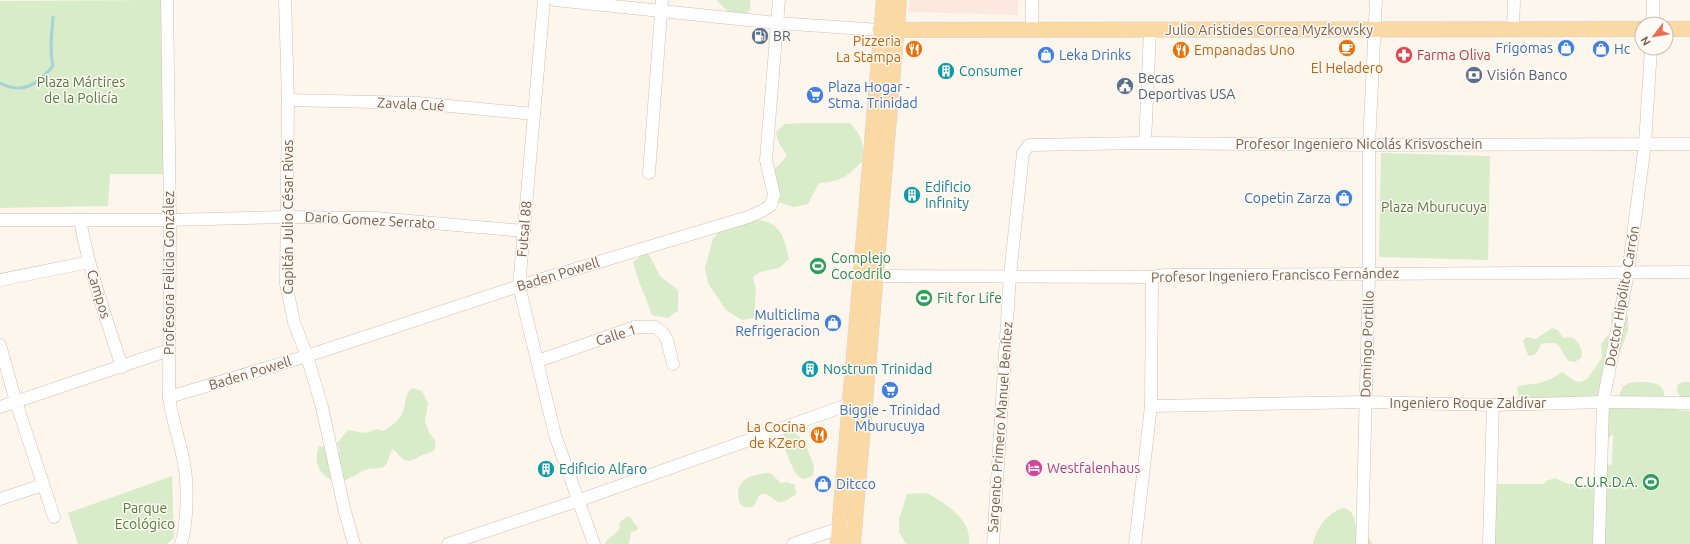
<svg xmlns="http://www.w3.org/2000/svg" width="1690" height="544" viewBox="0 0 1690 544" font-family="Ubuntu,sans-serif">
<rect width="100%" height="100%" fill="#fdf6ec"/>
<!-- commercial -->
<polygon fill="#fde8e0" points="909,0 1018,0 1018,15 908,12"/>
<!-- green -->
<g fill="#d8ecc9">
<polygon points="161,0 164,174 110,174 108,206 0,208 0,1"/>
<polygon points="716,0 750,0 750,10 744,16 733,16"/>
<path d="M805,123H850C863,137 863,143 863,161C846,177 843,181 819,183L808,204L794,207L775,201L768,172L778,166L787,156L778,141L776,132L785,124Z"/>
<polygon points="1381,153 1490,156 1488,260 1379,257"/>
<path d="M748,217C780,224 782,228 789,259L779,268L760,272L753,277L756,290L754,318L742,320L726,310L708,283L705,268L713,239L723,226Z"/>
<path d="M647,251L660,276L678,290V311L668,318L652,315C646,297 637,280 633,262Z"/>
<polygon points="1614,310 1623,310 1628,317 1628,330 1604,398 1538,410 1526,405 1518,394 1517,389 1518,386 1539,383 1551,379 1562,372 1575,381 1580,382 1587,379 1602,358 1601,345 1605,338 1612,332 1611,314"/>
<path d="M1552,328L1558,330L1563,338C1575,335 1579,342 1582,352L1581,358L1575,362L1569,361C1556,348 1565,340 1541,344C1538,350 1536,358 1528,355L1523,341C1527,334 1530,339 1536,339Z"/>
<path d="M1639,382C1649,382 1665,382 1664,396C1664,401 1662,401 1665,406L1677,410L1690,411V544H1492V484H1544L1546,481L1555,478L1568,484H1594V486L1606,464L1612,465L1613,435L1606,438L1601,416L1619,396L1623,386L1629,383Z"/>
<path d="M1682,382H1690V403C1682,398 1675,395 1678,385Z"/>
<path d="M412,388L422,391L428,403L425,422L430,434L436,442L434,451C430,453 424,454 419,457C405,465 403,459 393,449C389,454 389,464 383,467C379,469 373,468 368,469C359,472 349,480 340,482C335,483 332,480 328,478C317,471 314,459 319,446L325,447L340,452L337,443L348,430L366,433L376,429L383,431C391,426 400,421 403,411C407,401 403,397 412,388Z"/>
<path d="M789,429L802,439L806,446L814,466L813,475C810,477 806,480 801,478C793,474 786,450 782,441L785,432Z"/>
<path d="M766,473H770L781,483L787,482L795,485L796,494C792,497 785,503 779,502C773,501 767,489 759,496C757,498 756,504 753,507H744L740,504C733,482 747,476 766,473Z"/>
<polygon points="172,476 174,538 167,544 78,544 68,513"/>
<path d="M927,493C943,502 959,512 967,528C969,533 969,539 969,544H906L899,532V519L907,494Z"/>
<path d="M1342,508C1355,509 1356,524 1357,535L1365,539H1370L1372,544H1313C1316,528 1327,514 1342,508Z"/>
<path d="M629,516L638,528L637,530L631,532L629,544H605C608,537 616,535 620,528L619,524L622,520Z"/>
</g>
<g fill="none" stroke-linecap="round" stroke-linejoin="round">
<!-- stream -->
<path stroke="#a5d3da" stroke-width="3" d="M0,83C23,95 38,84 53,66C49,50 52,33 53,17"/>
<defs>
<g id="minor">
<path d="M167,0L170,220L169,397C172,422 182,445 185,470C188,490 187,525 181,544"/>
<polyline points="285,0 288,100 286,284 294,322 307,356 322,407 344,508 354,544"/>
<polyline points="544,0 519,286 555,435 594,544"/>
<polyline points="555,0 777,23 880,30"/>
<polyline points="1653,24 1653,0"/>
<polyline points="1513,29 1514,0"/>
<polyline points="1032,31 1032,0"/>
<polyline points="288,100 418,103 534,114"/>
<polyline points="1145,143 1150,30"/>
<polyline points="649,173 662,0"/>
<polyline points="0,220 170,220 286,217 376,218 524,231"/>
<path d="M80,220C89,270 106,318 122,367"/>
<polyline points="868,276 1152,277 1164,275 1690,272"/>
<polyline points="0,280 89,262"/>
<polyline points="0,345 16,402 54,517"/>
<polyline points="538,361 635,327 655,327 662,332 667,340 673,364"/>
<polyline points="169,397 307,356 519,286 748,217 762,211 771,205 774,195 766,160 779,0"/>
<polyline points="1151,406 1366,402 1493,405 1603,402 1690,403"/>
<polyline points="0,407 169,350"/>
<polyline points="0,499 43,485"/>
<polyline points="448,544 580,500 850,404 857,404"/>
<polyline points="793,544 846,526"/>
<polyline points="993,544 1010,275 1023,153 1029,145 1145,143 1369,145 1690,144"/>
<polyline points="1135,544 1151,406 1152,277"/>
<polyline points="1362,544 1369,273 1369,145 1376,0"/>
<polyline points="1489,544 1493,405"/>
<polyline points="1599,544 1603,402 1628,273 1645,144 1651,48"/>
</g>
<g id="major">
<polyline points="1666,29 1690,29"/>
<polyline points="880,30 1642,29"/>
<polyline points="838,544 884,0"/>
<polyline points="853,544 899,0"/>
</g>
</defs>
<!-- minor casing -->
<use href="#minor" stroke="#d1beb0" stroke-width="13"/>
<!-- major casing -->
<use href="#major" stroke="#dad1cd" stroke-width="16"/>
<!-- minor -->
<use href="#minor" stroke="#fff" stroke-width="12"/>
<!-- major -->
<use href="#major" stroke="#fbd9a5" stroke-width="15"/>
</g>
<!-- icons -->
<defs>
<symbol id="fuel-disc" viewBox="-11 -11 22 22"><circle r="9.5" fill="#5c6f8a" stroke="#fffaf3"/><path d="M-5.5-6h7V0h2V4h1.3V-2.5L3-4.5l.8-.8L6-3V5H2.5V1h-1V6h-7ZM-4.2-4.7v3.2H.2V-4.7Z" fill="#fff"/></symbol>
<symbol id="cafe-disc" viewBox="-11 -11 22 22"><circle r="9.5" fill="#e8710a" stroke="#fffaf3"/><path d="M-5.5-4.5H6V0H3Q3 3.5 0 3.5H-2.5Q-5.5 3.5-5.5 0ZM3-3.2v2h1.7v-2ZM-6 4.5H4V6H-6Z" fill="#fff"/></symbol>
<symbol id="shop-disc" viewBox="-11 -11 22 22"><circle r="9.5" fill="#3f7fe0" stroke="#fffaf3"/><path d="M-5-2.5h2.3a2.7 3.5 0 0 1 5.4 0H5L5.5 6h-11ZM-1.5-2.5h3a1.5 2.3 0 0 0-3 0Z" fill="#fff"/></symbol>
<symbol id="restaurant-disc" viewBox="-11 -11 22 22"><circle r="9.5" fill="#e8710a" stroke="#fffaf3"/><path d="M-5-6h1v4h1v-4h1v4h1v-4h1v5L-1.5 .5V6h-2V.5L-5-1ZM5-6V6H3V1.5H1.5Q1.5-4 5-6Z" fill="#fff"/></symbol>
<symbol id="pharmacy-disc" viewBox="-11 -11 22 22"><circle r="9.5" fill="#e0444e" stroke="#fffaf3"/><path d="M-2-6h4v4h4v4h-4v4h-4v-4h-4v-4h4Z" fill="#fff"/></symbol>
<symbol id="building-disc" viewBox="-11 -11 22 22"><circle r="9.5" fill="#0f9aa8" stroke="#fffaf3"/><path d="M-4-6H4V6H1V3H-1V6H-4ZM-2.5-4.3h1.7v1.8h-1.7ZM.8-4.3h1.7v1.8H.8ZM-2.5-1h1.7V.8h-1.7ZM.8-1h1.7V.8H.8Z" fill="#fff"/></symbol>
<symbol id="bank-disc" viewBox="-11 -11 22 22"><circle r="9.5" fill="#5c6f8a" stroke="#fffaf3"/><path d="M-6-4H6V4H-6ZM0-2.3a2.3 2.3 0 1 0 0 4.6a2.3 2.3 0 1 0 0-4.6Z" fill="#fff"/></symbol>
<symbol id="civic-disc" viewBox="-11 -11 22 22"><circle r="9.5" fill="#5c6f8a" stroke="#fffaf3"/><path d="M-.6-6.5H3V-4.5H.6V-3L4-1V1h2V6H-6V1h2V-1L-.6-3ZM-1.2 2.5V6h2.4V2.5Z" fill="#fff"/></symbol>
<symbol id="supermarket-disc" viewBox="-11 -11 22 22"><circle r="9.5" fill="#3f7fe0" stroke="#fffaf3"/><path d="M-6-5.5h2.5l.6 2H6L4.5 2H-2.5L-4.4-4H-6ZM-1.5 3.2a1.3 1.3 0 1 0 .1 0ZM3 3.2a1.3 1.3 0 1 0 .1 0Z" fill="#fff"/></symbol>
<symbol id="stadium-disc" viewBox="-11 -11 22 22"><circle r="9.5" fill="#2e9e5b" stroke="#fffaf3"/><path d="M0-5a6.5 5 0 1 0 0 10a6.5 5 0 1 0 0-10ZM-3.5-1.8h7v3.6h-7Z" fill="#fff"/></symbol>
<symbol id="hotel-disc" viewBox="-11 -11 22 22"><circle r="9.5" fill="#d1479c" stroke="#fffaf3"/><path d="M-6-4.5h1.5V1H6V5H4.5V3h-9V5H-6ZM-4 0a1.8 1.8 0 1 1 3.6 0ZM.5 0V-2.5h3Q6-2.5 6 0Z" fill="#fff"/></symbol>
</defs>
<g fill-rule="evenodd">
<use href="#fuel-disc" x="750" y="26" width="20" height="20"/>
<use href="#cafe-disc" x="1337" y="38" width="20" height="20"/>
<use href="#shop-disc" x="1556" y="38" width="20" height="20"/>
<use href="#restaurant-disc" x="904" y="39" width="20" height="20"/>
<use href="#shop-disc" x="1591" y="39" width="20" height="20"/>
<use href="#restaurant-disc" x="1171" y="40" width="20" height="20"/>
<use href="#shop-disc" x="1036" y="45" width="20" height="20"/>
<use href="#pharmacy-disc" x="1394" y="45" width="20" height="20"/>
<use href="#building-disc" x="936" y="61" width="20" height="20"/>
<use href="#bank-disc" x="1464" y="65" width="20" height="20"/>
<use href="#civic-disc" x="1115" y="76" width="20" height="20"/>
<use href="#supermarket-disc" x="805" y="85" width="20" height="20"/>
<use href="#building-disc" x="902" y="185" width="20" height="20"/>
<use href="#shop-disc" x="1334" y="188" width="20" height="20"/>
<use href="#stadium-disc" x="808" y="256" width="20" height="20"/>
<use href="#stadium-disc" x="914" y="288" width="20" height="20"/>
<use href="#shop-disc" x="823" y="313" width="20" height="20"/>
<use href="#building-disc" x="800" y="359" width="20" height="20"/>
<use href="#supermarket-disc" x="880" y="380" width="20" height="20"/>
<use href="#restaurant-disc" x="809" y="425" width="20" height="20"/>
<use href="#hotel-disc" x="1024" y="458" width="20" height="20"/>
<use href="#building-disc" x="536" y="459" width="20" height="20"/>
<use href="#stadium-disc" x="1641" y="472" width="20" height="20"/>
<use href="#shop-disc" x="813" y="474" width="20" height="20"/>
</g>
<g text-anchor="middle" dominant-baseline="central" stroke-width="3" stroke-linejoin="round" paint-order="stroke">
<!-- street labels -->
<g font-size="14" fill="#7a5c4d" stroke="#fffaf3">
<text x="1269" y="30">Julio Aristides Correa Myzkowsky</text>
<text transform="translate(411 104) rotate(3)">Zavala Cué</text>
<text x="1359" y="144">Profesor Ingeniero Nicolás Krisvoschein</text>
<text transform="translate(288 217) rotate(-90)">Capitán Julio César Rivas</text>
<text transform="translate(370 220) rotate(3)">Dario Gomez Serrato</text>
<text transform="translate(524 229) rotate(-85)">Futsal 88</text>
<text transform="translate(169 273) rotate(-90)">Profesora Felicia González</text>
<text transform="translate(558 274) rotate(-17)">Baden Powell</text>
<text transform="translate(1275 275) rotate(-1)">Profesor Ingeniero Francisco Fernández</text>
<text transform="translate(99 294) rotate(73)">Campos</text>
<text transform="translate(1622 296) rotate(-80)">Doctor Hipólito Carrón</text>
<text transform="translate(616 335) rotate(-17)">Calle 1</text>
<text transform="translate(1367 344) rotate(-88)">Domingo Portillo</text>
<text transform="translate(250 373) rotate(-17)">Baden Powell</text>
<text x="1468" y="403">Ingeniero Roque Zaldívar</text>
<text transform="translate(1000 427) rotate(-86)">Sargento Primero Manuel Benítez</text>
</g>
<!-- service labels -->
<g font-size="14" fill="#4e5e75" stroke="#fffaf3" text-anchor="start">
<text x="773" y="36">BR</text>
<text x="1487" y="75">Visión Banco</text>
<text x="1138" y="78">Becas<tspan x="1138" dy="16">Deportivas USA</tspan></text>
</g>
<!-- food labels -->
<g font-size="14" fill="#c56008" stroke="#fffaf3" text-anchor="end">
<text x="901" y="41">Pizzeria<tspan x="901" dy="16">La Stampa</tspan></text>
<text x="1194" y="50" text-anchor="start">Empanadas Uno</text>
<text x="1347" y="68" text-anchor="middle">El Heladero</text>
<text x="806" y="427">La Cocina<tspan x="806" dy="16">de KZero</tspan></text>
</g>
<!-- shop labels -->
<g font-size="14" fill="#366cbe" stroke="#fffaf3" text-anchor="start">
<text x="1553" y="48" text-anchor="end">Frigomas</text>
<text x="1614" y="49">Hc</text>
<text x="1059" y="55">Leka Drinks</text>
<text x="828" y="87">Plaza Hogar -<tspan x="828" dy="16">Stma. Trinidad</tspan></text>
<text x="1331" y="198" text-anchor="end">Copetin Zarza</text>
<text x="820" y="315" text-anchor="end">Multiclima<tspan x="820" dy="16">Refrigeracion</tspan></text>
<text x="890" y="410" text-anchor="middle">Biggie - Trinidad<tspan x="890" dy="16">Mburucuya</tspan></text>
<text x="836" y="484">Ditcco</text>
</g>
<!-- health labels -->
<g font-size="14" fill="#be3a42" stroke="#fffaf3" text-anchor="start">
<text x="1417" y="55">Farma Oliva</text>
</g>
<!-- culture labels -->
<g font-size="14" fill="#0d838f" stroke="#fffaf3" text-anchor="start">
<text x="959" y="71">Consumer</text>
<text x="925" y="187">Edificio<tspan x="925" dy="16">Infinity</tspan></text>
<text x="823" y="369">Nostrum Trinidad</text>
<text x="559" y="469">Edificio Alfaro</text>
</g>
<!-- park labels -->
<g font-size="14" fill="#537a41" stroke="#fffaf3">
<text x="81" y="82">Plaza Mártires<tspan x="81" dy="16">de la Policía</tspan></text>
<text x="1434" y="207">Plaza Mburucuya</text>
<text x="145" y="508">Parque<tspan x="145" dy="16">Ecológico</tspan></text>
</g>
<!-- leisure labels -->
<g font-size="14" fill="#27864d" stroke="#fffaf3" text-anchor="start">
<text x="831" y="258">Complejo<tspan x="831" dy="16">Cocodrilo</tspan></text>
<text x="937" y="298">Fit for Life</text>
<text x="1638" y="482" text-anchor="end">C.U.R.D.A.</text>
</g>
<!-- hotel labels -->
<g font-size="14" fill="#b23c85" stroke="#fffaf3" text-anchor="start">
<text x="1047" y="468">Westfalenhaus</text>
</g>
</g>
<!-- north arrow -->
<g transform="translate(1654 36) rotate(239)"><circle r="19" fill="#fffaf3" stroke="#cabbb1"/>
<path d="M0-3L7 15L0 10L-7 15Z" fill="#e76f51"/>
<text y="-6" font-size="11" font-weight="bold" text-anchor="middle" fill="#7a5c4d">N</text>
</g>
</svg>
